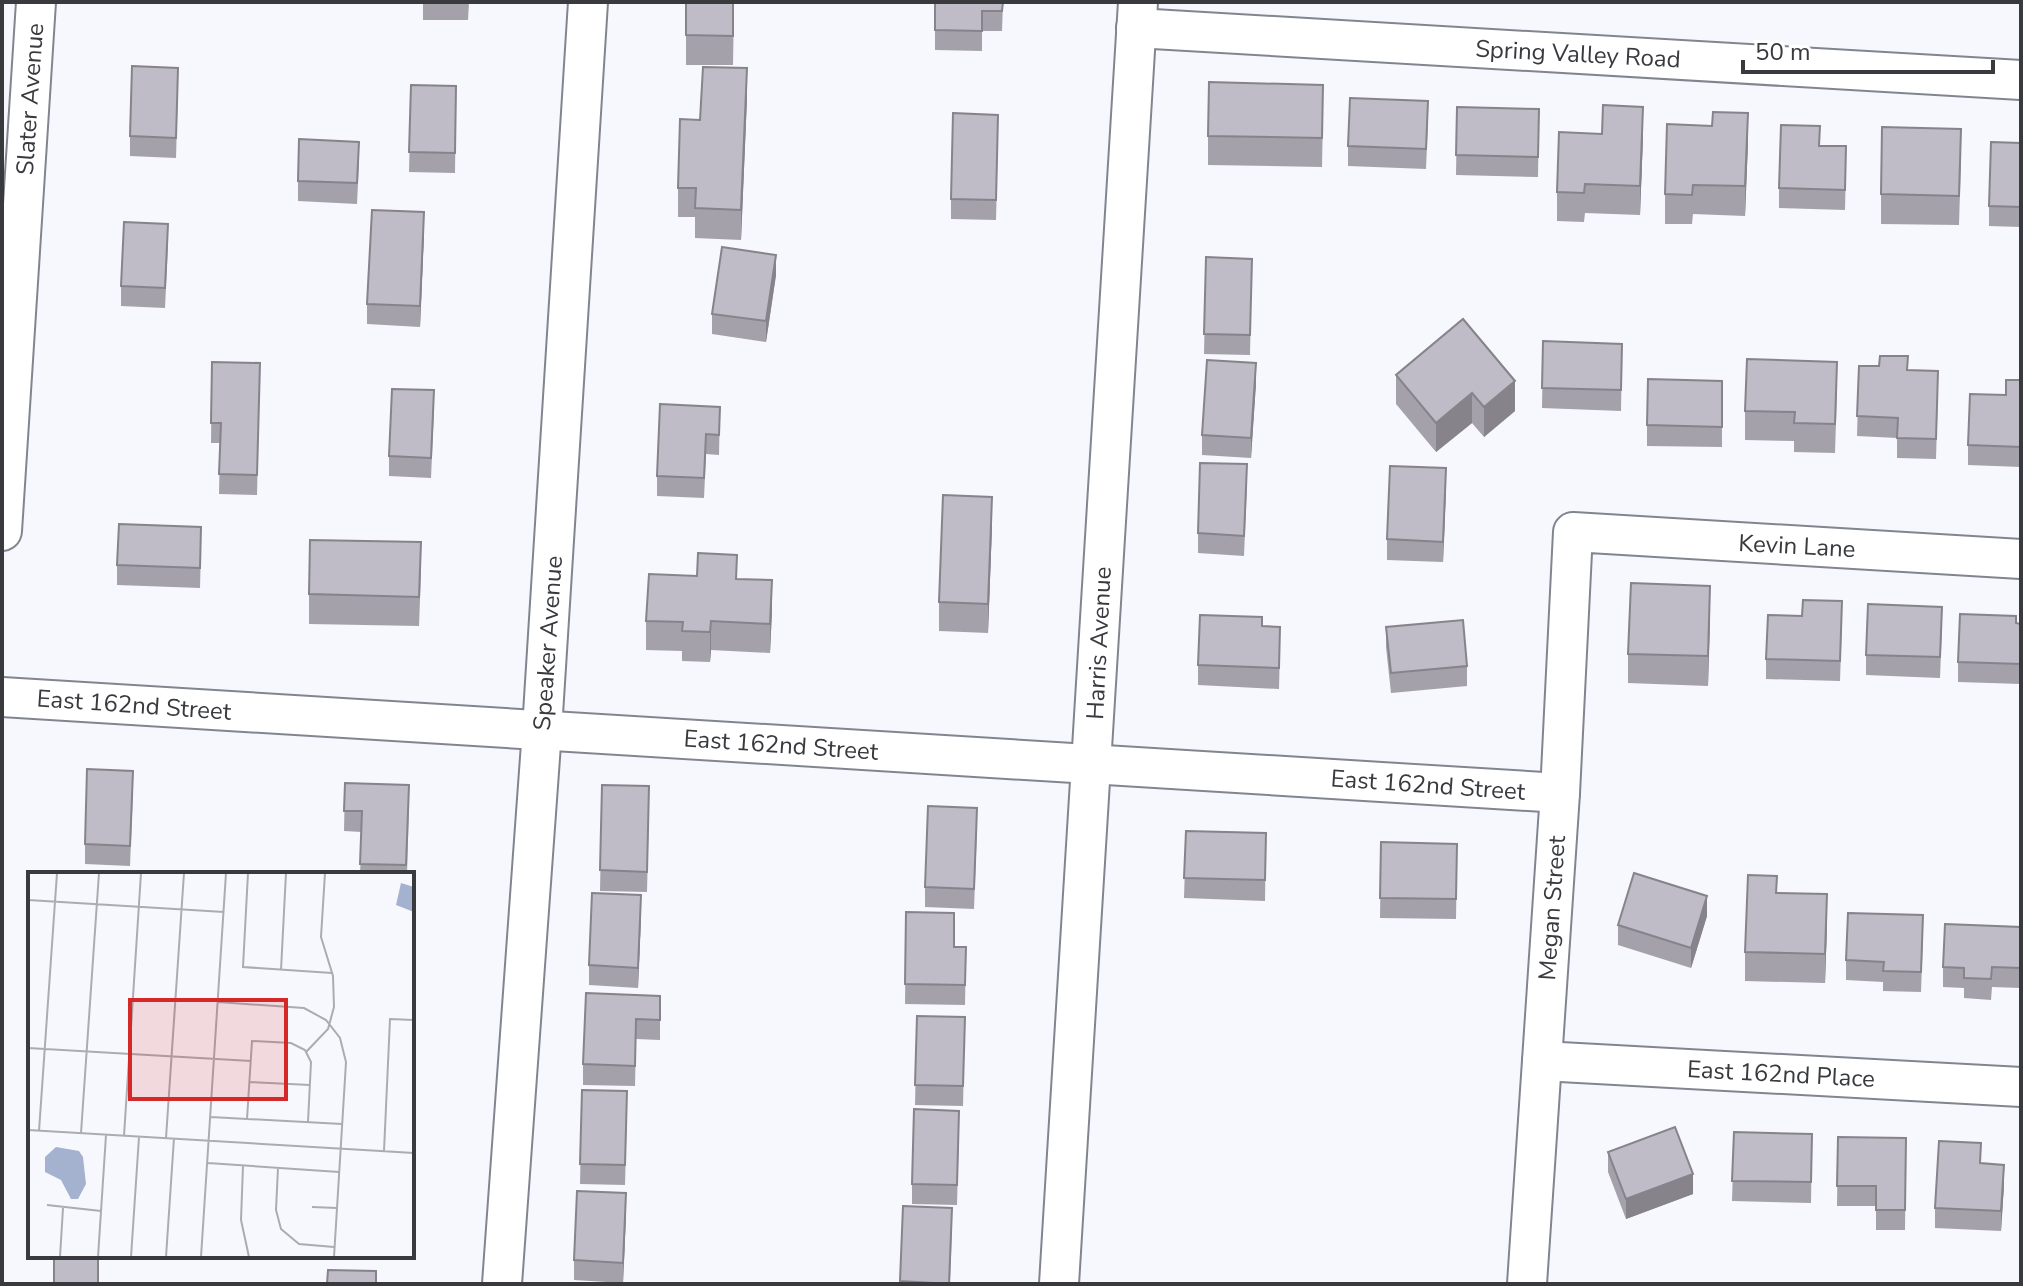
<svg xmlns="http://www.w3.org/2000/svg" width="2023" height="1286" viewBox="0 0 2023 1286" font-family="'Nunito Sans',sans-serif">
<rect width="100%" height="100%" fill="#f6f8fd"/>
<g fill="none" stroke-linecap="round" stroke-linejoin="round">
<defs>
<g id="street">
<polyline points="1136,28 2021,80"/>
<polyline points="2,531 36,2"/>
<polyline points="2,697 1560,793"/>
<polyline points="1542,1061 2021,1087"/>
<polyline points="502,1284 542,730 588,2"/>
<polyline points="1059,1284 1138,2"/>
<polyline points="1527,1284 1560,793 1573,532 2021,559"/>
</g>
</defs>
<!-- street casing -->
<use href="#street" stroke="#818590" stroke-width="42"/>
<!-- street -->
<use href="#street" stroke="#fff" stroke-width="38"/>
</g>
<!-- wall -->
<g fill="#a4a1ab">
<polygon points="423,2 469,2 468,20 423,20"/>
<polygon points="686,2 734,2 733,65 686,65"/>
<polygon points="935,2 1003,2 1002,31 982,31 982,51 935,50"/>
<polygon points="411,85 456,86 455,173 409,172"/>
<polygon points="178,88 176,158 130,156 130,136"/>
<polygon points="747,98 741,240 695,238 695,217 678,217 678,188"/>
<polygon points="1457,107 1539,109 1538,177 1456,175"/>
<polygon points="1323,114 1322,167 1208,165 1208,136"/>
<polygon points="1428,121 1426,169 1348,166 1348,146"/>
<polygon points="998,135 996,220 951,219 951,199"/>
<polygon points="1643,136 1640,215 1585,213 1584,222 1557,221 1557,192"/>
<polygon points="1748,142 1745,216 1693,214 1692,224 1665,224 1665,194"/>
<polygon points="2021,143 2021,227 1989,226 1989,206"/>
<polygon points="1820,146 1846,166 1845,210 1779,208 1779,188"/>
<polygon points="1961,159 1959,225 1881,224 1881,194"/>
<polygon points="359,162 357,204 298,201 298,181"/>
<polygon points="424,232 420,327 367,324 367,304"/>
<polygon points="168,244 165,308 121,306 121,286"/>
<polygon points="1206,257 1252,259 1250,355 1204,354"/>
<polygon points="776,275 766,342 712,334 712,314"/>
<polygon points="1463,319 1515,411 1484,437 1472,423 1436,452 1396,404 1396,375"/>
<polygon points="1543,341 1622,344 1621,411 1542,408"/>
<polygon points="212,362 260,363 257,495 219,494 220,443 211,443"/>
<polygon points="1859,366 1908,370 1938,391 1936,459 1897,458 1897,438 1857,436"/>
<polygon points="2021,380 2021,467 1968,465 1968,445 2006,395"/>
<polygon points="1722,381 1722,447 1647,446 1647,425"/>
<polygon points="1256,383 1251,458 1202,455 1202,435"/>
<polygon points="1837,391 1835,453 1794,452 1794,441 1745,440 1745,411"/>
<polygon points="720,407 719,455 706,454 704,498 657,496 657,476"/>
<polygon points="434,410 431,478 389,476 389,456"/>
<polygon points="1247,484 1244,556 1198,553 1198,533"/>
<polygon points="1446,488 1443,562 1387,560 1387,539"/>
<polygon points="992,526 988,633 939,631 939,602"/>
<polygon points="201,547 200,588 117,585 117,565"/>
<polygon points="421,572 419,626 309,624 309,594"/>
<polygon points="737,579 772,610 770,653 711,650 710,662 682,661 682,651 646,650 646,621"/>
<polygon points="1710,615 1708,686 1628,683 1628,654"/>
<polygon points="1842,621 1840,681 1766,679 1766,659"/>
<polygon points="2016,623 2021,624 2021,684 1958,682 1958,662"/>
<polygon points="1262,626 1280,647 1279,689 1198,685 1198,665"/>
<polygon points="1386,627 1467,666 1467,686 1391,693 1386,647"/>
<polygon points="1942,627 1940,678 1866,675 1866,655"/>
<polygon points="345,783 409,805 407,874 360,874 362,832 344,831"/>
<polygon points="602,785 649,807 647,892 600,891"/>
<polygon points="133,791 130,866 85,864 85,844"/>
<polygon points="977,828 974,909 925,907 925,887"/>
<polygon points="1186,831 1266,833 1265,901 1184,898"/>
<polygon points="1381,842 1457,844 1456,919 1380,918"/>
<polygon points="1777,893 1827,924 1825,983 1745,981 1745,952"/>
<polygon points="906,912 954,947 966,947 965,1005 905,1004"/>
<polygon points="641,915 638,988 589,985 589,965"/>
<polygon points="1707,916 1691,968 1618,945 1618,925"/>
<polygon points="2021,927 2021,988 1992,987 1991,1000 1964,998 1964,988 1943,987 1943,967"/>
<polygon points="1923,936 1921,992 1883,991 1883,982 1846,980 1846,960"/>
<polygon points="660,996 660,1040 636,1039 635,1086 583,1085 583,1064"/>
<polygon points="917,1016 965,1017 963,1106 915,1105"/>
<polygon points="582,1090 627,1111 625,1185 580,1184"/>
<polygon points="959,1131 957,1205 912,1204 912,1184"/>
<polygon points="1734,1132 1812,1134 1811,1203 1732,1201"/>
<polygon points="1838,1137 1906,1138 1905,1230 1876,1230 1876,1206 1837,1206"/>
<polygon points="1608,1152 1693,1194 1626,1219 1608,1172"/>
<polygon points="2004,1185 2001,1231 1935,1228 1935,1208"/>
<polygon points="903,1206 952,1228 950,1284 900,1284"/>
<polygon points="626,1213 623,1283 574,1280 574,1260"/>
</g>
<!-- shaded-wall -->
<g fill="#86838b">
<polygon points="747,68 747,98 741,240 741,210"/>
<polygon points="1643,107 1643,136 1640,215 1640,186"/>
<polygon points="1748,113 1748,142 1745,216 1745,186"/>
<polygon points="424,212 424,232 420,327 420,306"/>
<polygon points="776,255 776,275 766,342 766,321"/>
<polygon points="1256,363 1256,383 1251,458 1251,438"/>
<polygon points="1515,381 1515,411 1484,437 1484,407"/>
<polygon points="1472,393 1472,423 1436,452 1436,423"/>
<polygon points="1446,468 1446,488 1443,562 1443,542"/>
<polygon points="992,497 992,526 988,633 988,604"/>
<polygon points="772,580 772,610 770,653 770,624"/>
<polygon points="1710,586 1710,615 1708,686 1708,656"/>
<polygon points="711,621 711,650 710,662 710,632"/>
<polygon points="1827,894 1827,924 1825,983 1825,954"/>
<polygon points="641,895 641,915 638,988 638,968"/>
<polygon points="1707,896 1707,916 1691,968 1691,948"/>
<polygon points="2004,1165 2004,1185 2001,1231 2001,1211"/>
<polygon points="1693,1174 1693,1194 1626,1219 1626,1199"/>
<polygon points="626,1193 626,1213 623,1283 623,1263"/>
</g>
<!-- building -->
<g fill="#bfbbc7" stroke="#86838b" stroke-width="2">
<polygon points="686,2 733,2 733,36 686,35"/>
<polygon points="935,2 1003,2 1002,11 982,11 982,31 935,30"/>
<polygon points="132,66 178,68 176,138 130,136"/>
<polygon points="703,67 747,68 741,210 695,208 696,188 678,188 680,119 700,120"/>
<polygon points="1209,82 1323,85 1322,138 1208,136"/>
<polygon points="411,85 456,86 455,153 409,152"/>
<polygon points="1350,98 1428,101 1426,149 1348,146"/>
<polygon points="1603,105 1643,107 1640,186 1585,184 1584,193 1557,192 1559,132 1602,134"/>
<polygon points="1457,107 1539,109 1538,157 1456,155"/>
<polygon points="1713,112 1748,113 1745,186 1693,185 1692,195 1665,194 1667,124 1712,126"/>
<polygon points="953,113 998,115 996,200 951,199"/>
<polygon points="1781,125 1820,126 1819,146 1846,146 1845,190 1779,188"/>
<polygon points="1882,127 1961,129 1959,196 1881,194"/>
<polygon points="299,139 359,142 357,183 298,181"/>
<polygon points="1991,142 2021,143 2021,207 1989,206"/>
<polygon points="372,210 424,212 420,306 367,304"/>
<polygon points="124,222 168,224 165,288 121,286"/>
<polygon points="722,247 776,255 766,321 712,314"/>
<polygon points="1206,257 1252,259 1250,335 1204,334"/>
<polygon points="1463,319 1515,381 1484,407 1472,393 1436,423 1396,375"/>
<polygon points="1543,341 1622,344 1621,390 1542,388"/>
<polygon points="1880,356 1908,356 1907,370 1938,371 1936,439 1897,438 1898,418 1857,416 1859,366 1879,366"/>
<polygon points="1747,359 1837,362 1835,424 1794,423 1795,412 1745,411"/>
<polygon points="1207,360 1256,363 1251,438 1202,435"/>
<polygon points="212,362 260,363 257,475 219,474 221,423 211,423"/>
<polygon points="1648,379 1722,381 1722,427 1647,425"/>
<polygon points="2006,380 2021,380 2021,447 1968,445 1970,394 2006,395"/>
<polygon points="392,389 434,390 431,458 389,456"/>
<polygon points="660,404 720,407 719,435 706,434 704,478 657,476"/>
<polygon points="1200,463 1247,464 1244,536 1198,533"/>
<polygon points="1390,466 1446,468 1443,542 1387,539"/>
<polygon points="943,495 992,497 988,604 939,602"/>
<polygon points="119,524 201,527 200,568 117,565"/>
<polygon points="310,540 421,542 419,597 309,594"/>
<polygon points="698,553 737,555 736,579 772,580 770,624 711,621 710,632 682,631 683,622 646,621 649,574 697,576"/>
<polygon points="1631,583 1710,586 1708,656 1628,654"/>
<polygon points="1803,600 1842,601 1840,661 1766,659 1768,615 1802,616"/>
<polygon points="1868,604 1942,607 1940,657 1866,655"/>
<polygon points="1960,614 2016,616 2016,623 2021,624 2021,664 1958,662"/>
<polygon points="1200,615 1262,617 1262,626 1280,627 1279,668 1198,665"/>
<polygon points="1463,620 1467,666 1391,673 1386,627"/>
<polygon points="87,769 133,771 130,846 85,844"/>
<polygon points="345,783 409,785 406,865 360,864 362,811 344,811"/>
<polygon points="602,785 649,786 647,872 600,870"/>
<polygon points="928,806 977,808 974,889 925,887"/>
<polygon points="1186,831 1266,833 1265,880 1184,878"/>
<polygon points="1381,842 1457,844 1456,899 1380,898"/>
<polygon points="1634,873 1707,896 1691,948 1618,925"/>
<polygon points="1748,875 1777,876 1776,893 1827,894 1825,954 1745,952"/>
<polygon points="592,893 641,895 638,968 589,965"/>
<polygon points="906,912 954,913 954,947 966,947 965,985 905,984"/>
<polygon points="1848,913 1923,915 1921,972 1883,971 1884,962 1846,960"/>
<polygon points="1945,924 2021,927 2021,968 1992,967 1991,979 1964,978 1964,968 1943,967"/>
<polygon points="586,993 660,996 660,1020 636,1019 635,1066 583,1064"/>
<polygon points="917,1016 965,1017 963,1086 915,1085"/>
<polygon points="582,1090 627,1091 625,1165 580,1164"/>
<polygon points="914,1109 959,1111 957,1185 912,1184"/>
<polygon points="1675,1127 1693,1174 1626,1199 1608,1152"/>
<polygon points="1734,1132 1812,1134 1811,1182 1732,1181"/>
<polygon points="1838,1137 1906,1138 1905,1210 1876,1210 1876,1186 1837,1186"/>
<polygon points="1939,1141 1981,1143 1980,1163 2004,1165 2001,1211 1935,1208"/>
<polygon points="577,1191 626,1193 623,1263 574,1260"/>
<polygon points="903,1206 952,1208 949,1284 900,1281"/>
<rect x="54" y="1256" width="44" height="28"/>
<polygon points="328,1270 376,1271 376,1284 327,1284"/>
</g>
<g text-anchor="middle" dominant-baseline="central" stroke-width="6" stroke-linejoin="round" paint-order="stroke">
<!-- street labels -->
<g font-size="24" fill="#383a3e" stroke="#fff">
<text transform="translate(1578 54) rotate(3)">Spring Valley Road</text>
<text transform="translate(30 99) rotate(-86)">Slater Avenue</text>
<text transform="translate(1797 546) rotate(3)">Kevin Lane</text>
<text transform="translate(548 643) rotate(-86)">Speaker Avenue</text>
<text transform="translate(1099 643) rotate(-87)">Harris Avenue</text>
<text transform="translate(134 705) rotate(4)">East 162nd Street</text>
<text transform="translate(781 745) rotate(4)">East 162nd Street</text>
<text transform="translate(1428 785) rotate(4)">East 162nd Street</text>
<text transform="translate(1552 908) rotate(-86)">Megan Street</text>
<text transform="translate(1781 1074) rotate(3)">East 162nd Place</text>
</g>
</g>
<!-- overview -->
<g transform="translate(28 872)">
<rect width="386" height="386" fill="#f6f8fd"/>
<path d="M373,11L386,15V40L368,33ZM28,275L51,279L55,285L58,312L50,327H43L33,308L17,300V285Z" fill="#a4b2cf"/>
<path fill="none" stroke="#aaacb1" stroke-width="2" d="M220,1L215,95L304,101M0,28L196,40M253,98L258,1M190,130L276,136L298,148L312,166L318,190L306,385M0,176L223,189M278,180L300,157L306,135L305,104L293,65L297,1M221,210L282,213M183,245L314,252M219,247L224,169L263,171L277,178L283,190L280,250M0,258L386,281M11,259L29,1M53,261L71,1M96,264L113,1M138,266L156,1M356,279L362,147L386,148M180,291L311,300M215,294L213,348L221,385M250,296L248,338L253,357L271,372L306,375M19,333L73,339M284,335L309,336M32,385L35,336M70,385L78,263M103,385L111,265M138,385L146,266M173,385L198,1"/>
<path fill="#d62828" fill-opacity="0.15" stroke="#d62828" stroke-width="4" d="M102,128H258V227H102Z"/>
<rect width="386" height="386" fill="none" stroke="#383a3e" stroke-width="4"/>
</g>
<!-- border -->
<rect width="2023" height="1286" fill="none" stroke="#383a3e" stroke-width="8"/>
<!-- scale -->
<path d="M1743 60v12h250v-12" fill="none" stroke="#383a3e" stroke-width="4"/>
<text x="1755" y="60" font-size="24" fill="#383a3e" stroke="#ffffff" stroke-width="6" paint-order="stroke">50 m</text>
</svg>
